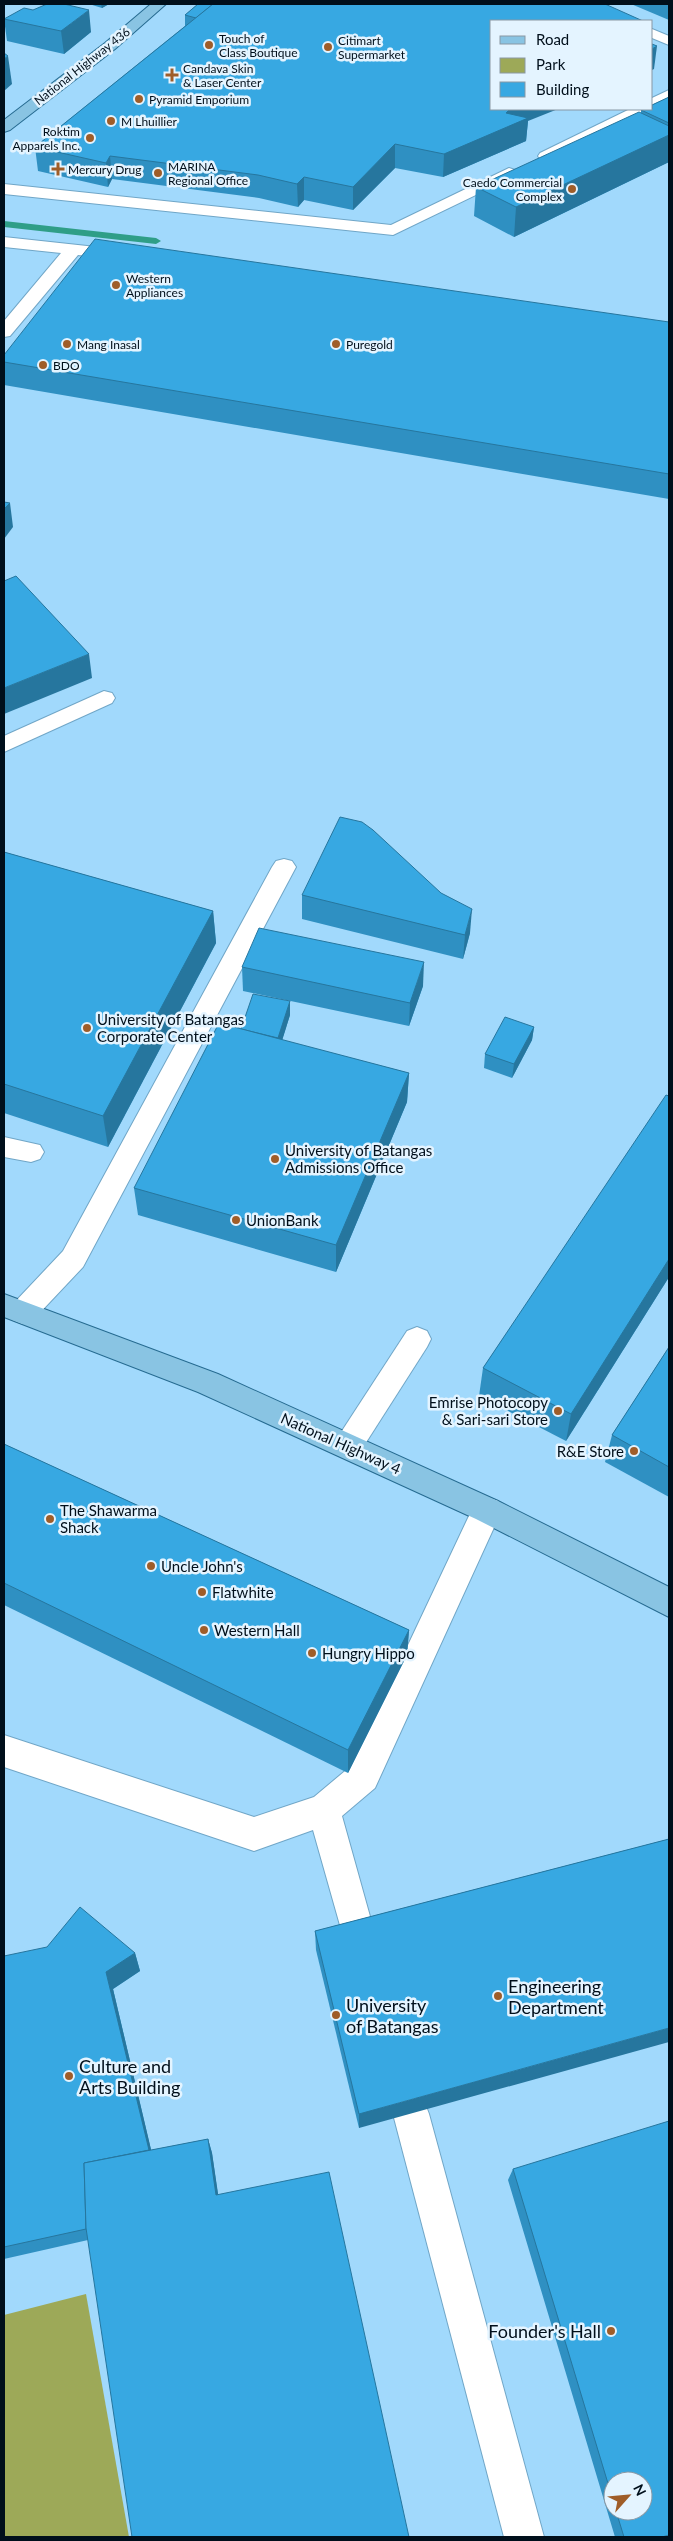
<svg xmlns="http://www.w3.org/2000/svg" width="673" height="2541" viewBox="0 0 673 2541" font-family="Lato,sans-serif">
<rect width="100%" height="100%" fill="#a1d9fc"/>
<!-- green -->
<polygon fill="#9da958" points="86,2294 129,2537 4,2537 4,2315"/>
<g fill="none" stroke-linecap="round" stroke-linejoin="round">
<!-- stream -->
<polygon fill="#2f9e87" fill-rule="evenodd" points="4,221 156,238 161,241 156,244 4,227"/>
<defs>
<g id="lane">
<polygon points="652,29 669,36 669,45 652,38"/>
<polygon points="669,90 669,101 652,109 652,98"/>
<polygon points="630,109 650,109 647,112 552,159 540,159 538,156 540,153"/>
<polygon points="509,168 515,170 517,173 515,176 393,235 4,194 4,184 391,225"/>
<polygon points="4,237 124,250 130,251 132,255 130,259 124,260 78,255 10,336 4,337 4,321 61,253 4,247"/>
<polygon points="104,691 112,693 115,698 112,703 4,752 4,736"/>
<polygon points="284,859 292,861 296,867 83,1267 33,1320 23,1324 13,1320 9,1312 13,1304 63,1251 272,867 276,861"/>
<polygon points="4,1137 40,1145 44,1152 40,1159 31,1162 4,1157"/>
<polygon points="417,1327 427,1331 431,1339 427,1347 358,1455 348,1459 338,1455 333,1446 338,1437 407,1331"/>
<polygon points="487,1497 498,1501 502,1510 375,1788 342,1816 376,1938 371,1950 359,1955 347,1950 313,1830 254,1851 4,1767 4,1735 254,1817 314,1797 351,1766 476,1501"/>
<polygon points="411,2096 424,2101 429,2114 544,2537 504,2537 393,2114 398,2101"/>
</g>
<g id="primary">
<polygon points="151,4 166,4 115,49 10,130 4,132 4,120 105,43"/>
<polygon points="4,1294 218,1374 498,1501 669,1587 669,1617 476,1519 198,1392 4,1317"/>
</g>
</defs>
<!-- lane casing -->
<use href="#lane" stroke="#70a6c7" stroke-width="2"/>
<!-- primary casing -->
<use href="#primary" stroke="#266b91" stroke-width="2"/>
<!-- lane -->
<use href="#lane" fill="#fff" fill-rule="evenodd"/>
<!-- primary -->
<use href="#primary" fill="#89c4e3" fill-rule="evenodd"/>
</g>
<!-- wall -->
<g fill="#2f90c2" fill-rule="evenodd">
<polygon points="89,4 109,4 102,8"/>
<polygon points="198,4 528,121 526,141 443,177 395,168 353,210 304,200 298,207 259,198 112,179 108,187 38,171 35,147 185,26 185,15"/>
<polygon points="631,4 669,4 669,20"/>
<polygon points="33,10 91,32 64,54 7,41 4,19"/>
<polygon points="669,97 669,162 514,237 474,216 476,187 641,113 641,110"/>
<polygon points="669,322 669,499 4,385 4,362"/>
<polygon points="4,852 213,911 216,943 108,1147 4,1113"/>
<polygon points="441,893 470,933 463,959 302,919 302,895"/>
<polygon points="242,967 423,986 409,1026 243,991"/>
<polygon points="290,1001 290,1015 282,1040 409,1073 407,1102 336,1272 138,1215 134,1188 241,1029"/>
<polygon points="534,1027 532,1040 512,1078 484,1068 485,1054"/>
<polygon points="669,1096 669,1277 566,1441 479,1396 483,1368"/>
<polygon points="669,1347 669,1497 605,1462 612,1435"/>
<polygon points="4,1444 409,1630 407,1655 348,1773 4,1605"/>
<polygon points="669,1839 359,2128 316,1950 315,1931"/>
<polygon points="135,1953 140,1971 113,1989 151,2150 208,2139 212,2153 218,2195 88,2240 4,2259 4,1956"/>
<path d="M513,2169L662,2537H615L508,2180ZM613,2481L643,2511H613Z"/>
</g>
<!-- shaded-wall -->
<g fill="#26769e">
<polygon points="101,4 109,4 102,8"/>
<polygon points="89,10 91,32 64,54 61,31"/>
<polygon points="657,46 654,69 652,70 652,49"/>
<polygon points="8,56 12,84 4,91 4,59"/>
<polygon points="510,109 558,109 528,121 526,141 443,177 444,154"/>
<polygon points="669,135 669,162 514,237 516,207"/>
<polygon points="395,144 395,168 353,210 353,187"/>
<polygon points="110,156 112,179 108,187 106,163"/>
<polygon points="304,177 304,200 298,207 297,184"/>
<polygon points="10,503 13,527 4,539 4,509"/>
<polygon points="89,654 92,678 4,714 4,688"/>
<polygon points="472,909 470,933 463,959 465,935"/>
<polygon points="213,911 216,943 108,1147 103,1116"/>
<polygon points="424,962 423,986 409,1026 410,1003"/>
<polygon points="290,1001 290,1015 277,1057 276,1044"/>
<polygon points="534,1027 532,1040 512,1078 514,1064"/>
<polygon points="409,1073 407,1102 336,1272 336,1245"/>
<polygon points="669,1259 669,1277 566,1441 571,1414"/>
<polygon points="409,1630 407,1655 348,1773 348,1750"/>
<polygon points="135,1953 140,1971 113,1989 154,2162 149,2150 106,1972"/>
<polygon points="669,2028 669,2042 359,2128 359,2114"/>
<polygon points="208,2139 212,2153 220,2207 216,2195"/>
</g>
<!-- building -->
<g fill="#37a8e2" stroke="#26769e">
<polygon points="47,4 64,4 89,10 61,31 4,19 24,8 33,10"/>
<polygon points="198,4 213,4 196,18 185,15"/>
<polygon points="213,4 605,4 643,21 492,21 492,109 510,109 506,113 528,118 444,154 395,144 353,187 304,177 297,184 258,175 110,156 106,163 35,147"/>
<polygon points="652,44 657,46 652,49"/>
<polygon points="4,53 8,56 4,59"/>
<polygon points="669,97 669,123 641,110 644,109 652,109 652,105"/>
<polygon points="639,112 669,126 669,135 516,207 476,187"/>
<polygon points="95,239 669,322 669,474 4,362 4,355"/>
<polygon points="4,502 10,503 4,509"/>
<polygon points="16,576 89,654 4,688 4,581"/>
<polygon points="340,817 362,822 373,830 441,893 472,909 465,935 302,895"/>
<polygon points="4,852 213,911 103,1116 4,1084"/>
<polygon points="259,928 424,962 410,1003 242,967"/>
<polygon points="253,994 290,1001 278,1038 241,1029"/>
<polygon points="505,1017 534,1027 514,1064 485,1054"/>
<polygon points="219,1023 409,1073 336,1245 134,1188"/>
<polygon points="666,1095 669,1096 669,1259 571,1414 483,1368"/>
<polygon points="669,1347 669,1467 612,1435"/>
<polygon points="4,1444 409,1630 348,1750 4,1583"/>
<polygon points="669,1839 669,2028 359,2114 315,1931"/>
<polygon points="80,1907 135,1953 106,1972 149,2150 84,2163 86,2229 4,2247 4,1956 47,1947"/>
<polygon points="669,2121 669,2535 662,2537 624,2537 616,2511 643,2511 643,2481 613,2481 613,2500 513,2169"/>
<polygon points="208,2139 216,2195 329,2172 409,2537 132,2537 86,2228 84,2163"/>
</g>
<!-- markers -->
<g fill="#9f5d29" stroke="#e4f4ff" stroke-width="2">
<circle cx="209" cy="45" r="5"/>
<circle cx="328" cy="47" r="5"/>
<path d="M169.5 67.5h5v5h5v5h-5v5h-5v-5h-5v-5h5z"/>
<circle cx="139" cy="99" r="5"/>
<circle cx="111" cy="121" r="5"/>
<circle cx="90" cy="138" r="5"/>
<path d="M55.5 161.5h5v5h5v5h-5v5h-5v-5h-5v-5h5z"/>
<circle cx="158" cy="173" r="5"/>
<circle cx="572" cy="189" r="5"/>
<circle cx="116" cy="285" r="5"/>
<circle cx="67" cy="344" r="5"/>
<circle cx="336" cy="344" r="5"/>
<circle cx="43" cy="365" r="5"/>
<circle cx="87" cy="1028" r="5"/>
<circle cx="275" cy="1159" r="5"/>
<circle cx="236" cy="1220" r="5"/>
<circle cx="558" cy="1411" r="5"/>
<circle cx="634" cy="1451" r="5"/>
<circle cx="50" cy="1519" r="5"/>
<circle cx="151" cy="1566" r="5"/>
<circle cx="202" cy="1592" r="5"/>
<circle cx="204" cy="1630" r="5"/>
<circle cx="312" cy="1653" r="5"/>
<circle cx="498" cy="1996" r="5"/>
<circle cx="336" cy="2015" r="5"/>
<circle cx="69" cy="2076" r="5"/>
<circle cx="611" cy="2331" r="5"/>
</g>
<g text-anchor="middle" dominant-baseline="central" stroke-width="5" stroke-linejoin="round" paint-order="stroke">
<!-- far-poi labels -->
<g font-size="12" fill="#000f1b" stroke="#e4f4ff" text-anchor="start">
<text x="219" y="38">Touch of<tspan x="219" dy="14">Class Boutique</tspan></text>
<text x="338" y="40">Citimart<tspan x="338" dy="14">Supermarket</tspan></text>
<text x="183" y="68">Candava Skin<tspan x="183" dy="14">&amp; Laser Center</tspan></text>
<text x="149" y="99">Pyramid Emporium</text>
<text x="121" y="121">M Lhuillier</text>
<text x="80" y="131" text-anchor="end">Roktim<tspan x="80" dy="14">Apparels Inc.</tspan></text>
<text x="168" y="166">MARINA<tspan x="168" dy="14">Regional Office</tspan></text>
<text x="68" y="169">Mercury Drug</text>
<text x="562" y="182" text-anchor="end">Caedo Commercial<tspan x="562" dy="14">Complex</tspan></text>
<text x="126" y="278">Western<tspan x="126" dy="14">Appliances</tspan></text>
<text x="77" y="344">Mang Inasal</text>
<text x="346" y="344">Puregold</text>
<text x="53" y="365">BDO</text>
</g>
<!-- far-street labels -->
<g font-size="12" fill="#000f1b" stroke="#e4f4ff">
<text transform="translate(82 66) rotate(-38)">National Highway 436</text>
</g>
<!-- poi labels -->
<g font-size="15" fill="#000f1b" stroke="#e4f4ff" text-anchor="start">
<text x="97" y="1019">University of Batangas<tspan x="97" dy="17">Corporate Center</tspan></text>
<text x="285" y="1150">University of Batangas<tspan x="285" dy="17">Admissions Office</tspan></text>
<text x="246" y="1220">UnionBank</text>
<text x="548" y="1402" text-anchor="end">Emrise Photocopy<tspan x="548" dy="17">&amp; Sari-sari Store</tspan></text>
<text x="624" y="1451" text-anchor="end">R&amp;E Store</text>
<text x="60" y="1510">The Shawarma<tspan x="60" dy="17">Shack</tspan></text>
<text x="161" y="1566">Uncle John's</text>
<text x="212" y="1592">Flatwhite</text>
<text x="214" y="1630">Western Hall</text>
<text x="322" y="1653">Hungry Hippo</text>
</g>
<!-- street labels -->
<g font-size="15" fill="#000f1b" stroke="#e4f4ff">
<text transform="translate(341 1443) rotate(24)">National Highway 4</text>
</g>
<!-- near-poi labels -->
<g font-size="18" fill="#000f1b" stroke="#e4f4ff" text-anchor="start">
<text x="508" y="1986">Engineering<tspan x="508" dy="21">Department</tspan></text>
<text x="346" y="2005">University<tspan x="346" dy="21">of Batangas</tspan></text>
<text x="79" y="2066">Culture and<tspan x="79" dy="21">Arts Building</tspan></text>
<text x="601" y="2331" text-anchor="end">Founder's Hall</text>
</g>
</g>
<!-- border -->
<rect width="673" height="2541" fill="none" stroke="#000f1b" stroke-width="10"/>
<!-- legend -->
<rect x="490" y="20" width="162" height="90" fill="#e4f4ff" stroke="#8998a4"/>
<rect x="500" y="36" width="25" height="8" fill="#89c4e3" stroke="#8998a4"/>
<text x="536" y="45" font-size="15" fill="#000f1b">Road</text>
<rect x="500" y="58" width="25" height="15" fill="#9da958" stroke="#8998a4"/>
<text x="536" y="70" font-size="15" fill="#000f1b">Park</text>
<rect x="500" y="82" width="25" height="15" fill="#37a8e2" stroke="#8998a4"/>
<text x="536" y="95" font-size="15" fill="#000f1b">Building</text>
<!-- north arrow -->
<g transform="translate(628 2496) rotate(63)"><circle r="24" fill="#e4f4ff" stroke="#8998a4"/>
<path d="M0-4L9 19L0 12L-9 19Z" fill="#9f5d29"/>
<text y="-8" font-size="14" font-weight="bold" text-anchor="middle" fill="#000f1b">N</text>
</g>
</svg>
